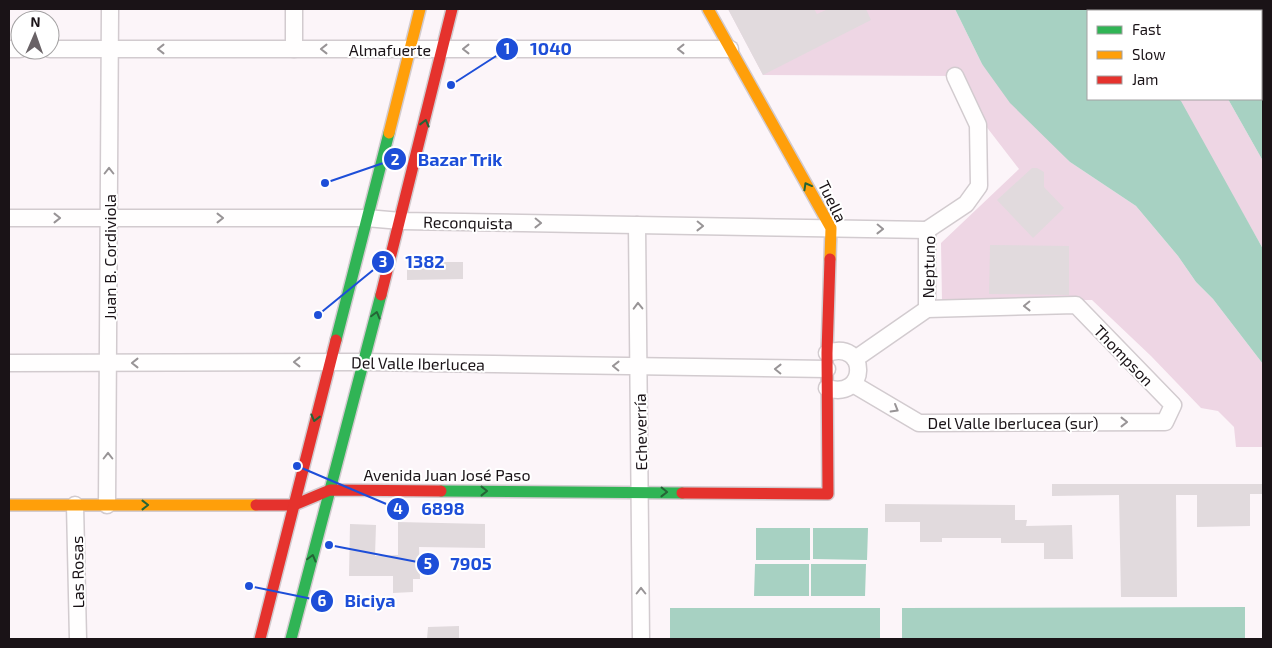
<svg xmlns="http://www.w3.org/2000/svg" width="1272" height="648" viewBox="0 0 1272 648" font-family="'Exo 2',sans-serif">
<rect width="100%" height="100%" fill="#fcf5f9"/>
<!-- green -->
<g fill="#eed6e4">
<polygon points="728,9 955,9 982,64 1070,162 1136,206 1178,256 1196,282 1213,299 1263,364 1263,447 1236,447 1234,427 1218,411 1201,408 1151,356 1092,300 942,301 941,243 1019,169 982,121 959,76 763,75"/>
<polygon points="1178,99 1228,99 1263,161 1263,249"/>
</g>
<!-- water -->
<g fill="#a7d1c2">
<polygon points="955,9 1091,9 1093,11 1088,11 1088,99 1178,99 1181,101 1263,249 1263,364 1213,299 1196,282 1178,256 1136,206 1070,162 1010,103 982,64"/>
<polygon points="1176,9 1263,9 1263,161 1228,99 1261,99 1261,11 1177,11"/>
<rect x="756" y="528" width="54" height="32"/>
<polygon points="813,528 868,528 867,560 813,559"/>
<polygon points="755,564 809,564 809,596 754,596"/>
<polygon points="811,564 866,564 865,596 811,596"/>
<polygon points="1245,607 1245,639 902,639 902,608"/>
<rect x="670" y="608" width="210" height="31"/>
</g>
<!-- building -->
<g fill="#e1dadd">
<polygon points="728,9 814,9 817,14 828,9 866,9 871,20 763,75"/>
<polygon points="1032,168 1037,168 1044,172 1044,187 1064,208 1033,238 997,200"/>
<polygon points="990,245 1069,246 1069,295 989,294"/>
<polygon points="407,262 463,262 463,279 407,280"/>
<polygon points="1052,484 1263,484 1263,494 1250,494 1250,526 1197,527 1197,495 1176,495 1177,597 1121,597 1119,495 1052,496"/>
<polygon points="885,504 1015,505 1015,520 1027,520 1026,526 1072,525 1073,559 1044,559 1044,543 1001,543 1001,538 942,538 942,542 920,542 920,522 885,522"/>
<polygon points="398,522 485,524 485,548 419,547 420,579 413,579 413,592 393,593 393,576 349,576 350,524 376,525 375,556 398,555"/>
<polygon points="459,626 459,639 427,639 428,627"/>
</g>
<g fill="none" stroke-linecap="round" stroke-linejoin="round">
<defs>
<g id="street">
<polyline points="294,9 294,49"/>
<polyline points="9,49 20,49"/>
<polyline points="50,49 730,49"/>
<polyline points="9,218 366,218 401,221 927,230"/>
<polyline points="637,225 641,639"/>
<polyline points="927,230 966,204 979,186 978,125 955,76"/>
<polyline points="927,230 927,309"/>
<path d="M827,353C869,339 868,401 827,388"/>
<polyline points="9,363 364,362 827,369"/>
<polyline points="853,384 919,423 1165,422 1173,405 1076,305 927,309 855,359"/>
<polyline points="75,505 78,639"/>
<polyline points="107,505 110,9"/>
</g>
<g id="fast">
<polyline points="336,340 389,133"/>
<polyline points="441,491 682,493"/>
<polyline points="291,639 381,295"/>
</g>
<g id="slow">
<polyline points="708,9 831,228 830,259"/>
<polyline points="389,133 420,9"/>
<polyline points="9,505 256,505"/>
</g>
<g id="jam">
<polyline points="381,295 452,9"/>
<polyline points="682,493 828,494 827,353 830,259"/>
<polyline points="256,505 294,505 330,490 441,491"/>
<polyline points="260,639 336,340"/>
</g>
</defs>
<!-- street casing -->
<use href="#street" stroke="#d2cbcf" stroke-width="19"/>
<!-- fast casing -->
<use href="#fast" stroke="#d2cbcf" stroke-width="14"/>
<!-- slow casing -->
<use href="#slow" stroke="#d2cbcf" stroke-width="14"/>
<!-- jam casing -->
<use href="#jam" stroke="#d2cbcf" stroke-width="14"/>
<!-- street -->
<use href="#street" stroke="#fffefe" stroke-width="16"/>
<!-- fast -->
<use href="#fast" stroke="#30b455" stroke-width="11"/>
<!-- slow -->
<use href="#slow" stroke="#ff9f0a" stroke-width="11"/>
<!-- jam -->
<use href="#jam" stroke="#e5322d" stroke-width="11"/>
</g>
<!-- one-way arrows -->
<defs><path id="oneway-chevron" d="M-2-3.5L2.5 0L-2 3.5" fill="none" stroke-width="1.6" stroke-linecap="round" stroke-linejoin="round" transform="scale(1.25)"/></defs>
<g stroke="#989496">
<use href="#oneway-chevron" transform="translate(161 49) rotate(-180)"/>
<use href="#oneway-chevron" transform="translate(324 49) rotate(180)"/>
<use href="#oneway-chevron" transform="translate(466 49) rotate(-180)"/>
<use href="#oneway-chevron" transform="translate(681 49) rotate(-180)"/>
<use href="#oneway-chevron" transform="translate(109 171) rotate(-90)"/>
<use href="#oneway-chevron" transform="translate(57 218)"/>
<use href="#oneway-chevron" transform="translate(220 218)"/>
<use href="#oneway-chevron" transform="translate(538 223) rotate(1)"/>
<use href="#oneway-chevron" transform="translate(700 226) rotate(1)"/>
<use href="#oneway-chevron" transform="translate(880 229) rotate(1)"/>
<use href="#oneway-chevron" transform="translate(638 306) rotate(-91)"/>
<use href="#oneway-chevron" transform="translate(1027 306) rotate(179)"/>
<use href="#oneway-chevron" transform="translate(297 362) rotate(180)"/>
<use href="#oneway-chevron" transform="translate(135 363) rotate(180)"/>
<use href="#oneway-chevron" transform="translate(616 366) rotate(-179)"/>
<use href="#oneway-chevron" transform="translate(778 369) rotate(-179)"/>
<use href="#oneway-chevron" transform="translate(895 409) rotate(30)"/>
<use href="#oneway-chevron" transform="translate(1124 422)"/>
<use href="#oneway-chevron" transform="translate(108 456) rotate(-90)"/>
<use href="#oneway-chevron" transform="translate(641 591) rotate(-90)"/>
</g>
<g stroke="#256436">
<use href="#oneway-chevron" transform="translate(425 123) rotate(-76)"/>
<use href="#oneway-chevron" transform="translate(807 186) rotate(-119)"/>
<use href="#oneway-chevron" transform="translate(376 315) rotate(-75)"/>
<use href="#oneway-chevron" transform="translate(315 418) rotate(104)"/>
<use href="#oneway-chevron" transform="translate(484 491)"/>
<use href="#oneway-chevron" transform="translate(664 492) rotate(1)"/>
<use href="#oneway-chevron" transform="translate(145 505)"/>
<use href="#oneway-chevron" transform="translate(312 558) rotate(-75)"/>
</g>
<g text-anchor="middle" dominant-baseline="central" stroke-width="4" stroke-linejoin="round" paint-order="stroke">
<!-- street labels -->
<g font-size="16" fill="#1a1317" stroke="#fff">
<text x="390" y="49">Almafuerte</text>
<text transform="translate(833 201) rotate(64)">Tuella</text>
<text transform="translate(468 222) rotate(1)">Reconquista</text>
<text transform="translate(109 257) rotate(-90)">Juan B. Cordiviola</text>
<text transform="translate(928 267) rotate(-89)">Neptuno</text>
<text transform="translate(1124 355) rotate(46)">Thompson</text>
<text transform="translate(418 363) rotate(1)">Del Valle Iberlucea</text>
<text x="1013" y="422">Del Valle Iberlucea (sur)</text>
<text transform="translate(640 432) rotate(-91)">Echeverría</text>
<text x="447" y="474">Avenida Juan José Paso</text>
<text transform="translate(77 572) rotate(-91)">Las Rosas</text>
</g>
</g>
<!-- callouts -->
<path fill="none" stroke="#1d4ed8" stroke-width="2" d="M451 85L507 49M325 183L395 159M318 315L383 262M297 466L398 509M329 545L428 564M249 586L322 601"/>
<g fill="#1d4ed8" stroke="#fff" stroke-width="2">
<circle cx="451" cy="85" r="5"/>
<circle cx="325" cy="183" r="5"/>
<circle cx="318" cy="315" r="5"/>
<circle cx="297" cy="466" r="5"/>
<circle cx="329" cy="545" r="5"/>
<circle cx="249" cy="586" r="5"/>
<circle cx="507" cy="49" r="12"/>
<circle cx="395" cy="159" r="12"/>
<circle cx="383" cy="262" r="12"/>
<circle cx="398" cy="509" r="12"/>
<circle cx="428" cy="564" r="12"/>
<circle cx="322" cy="601" r="12"/>
</g>
<g font-size="15" text-anchor="middle" font-weight="bold" fill="#fff">
<text x="507" y="54">1</text>
<text x="395" y="165">2</text>
<text x="383" y="267">3</text>
<text x="398" y="514">4</text>
<text x="428" y="569">5</text>
<text x="322" y="606">6</text>
</g>
<g font-size="18" text-anchor="middle" font-weight="bold" fill="#1d4ed8" stroke="#fff" stroke-width="4" stroke-linejoin="round" paint-order="stroke">
<text x="551" y="55">1040</text>
<text x="460" y="166">Bazar Trik</text>
<text x="425" y="268">1382</text>
<text x="443" y="515">6898</text>
<text x="471" y="570">7905</text>
<text x="370" y="607">Biciya</text>
</g>
<!-- border -->
<rect width="1272" height="648" fill="none" stroke="#1a1317" stroke-width="20"/>
<!-- legend -->
<rect x="1087" y="10" width="175" height="90" fill="#ffffff" stroke="#a3a1a2"/>
<rect x="1097" y="26" width="25" height="8" fill="#30b455" stroke="#a3a1a2"/>
<text x="1132" y="35" font-size="15" fill="#1a1317">Fast</text>
<rect x="1097" y="51" width="25" height="8" fill="#ff9f0a" stroke="#a3a1a2"/>
<text x="1132" y="60" font-size="15" fill="#1a1317">Slow</text>
<rect x="1097" y="76" width="25" height="8" fill="#e5322d" stroke="#a3a1a2"/>
<text x="1132" y="85" font-size="15" fill="#1a1317">Jam</text>
<!-- north arrow -->
<g transform="translate(35 35) rotate(2)"><circle r="24" fill="#ffffff" stroke="#a3a1a2"/>
<path d="M0-4L9 19L0 12L-9 19Z" fill="#696266"/>
<text y="-8" font-size="14" font-weight="bold" text-anchor="middle" fill="#1a1317">N</text>
</g>
</svg>
